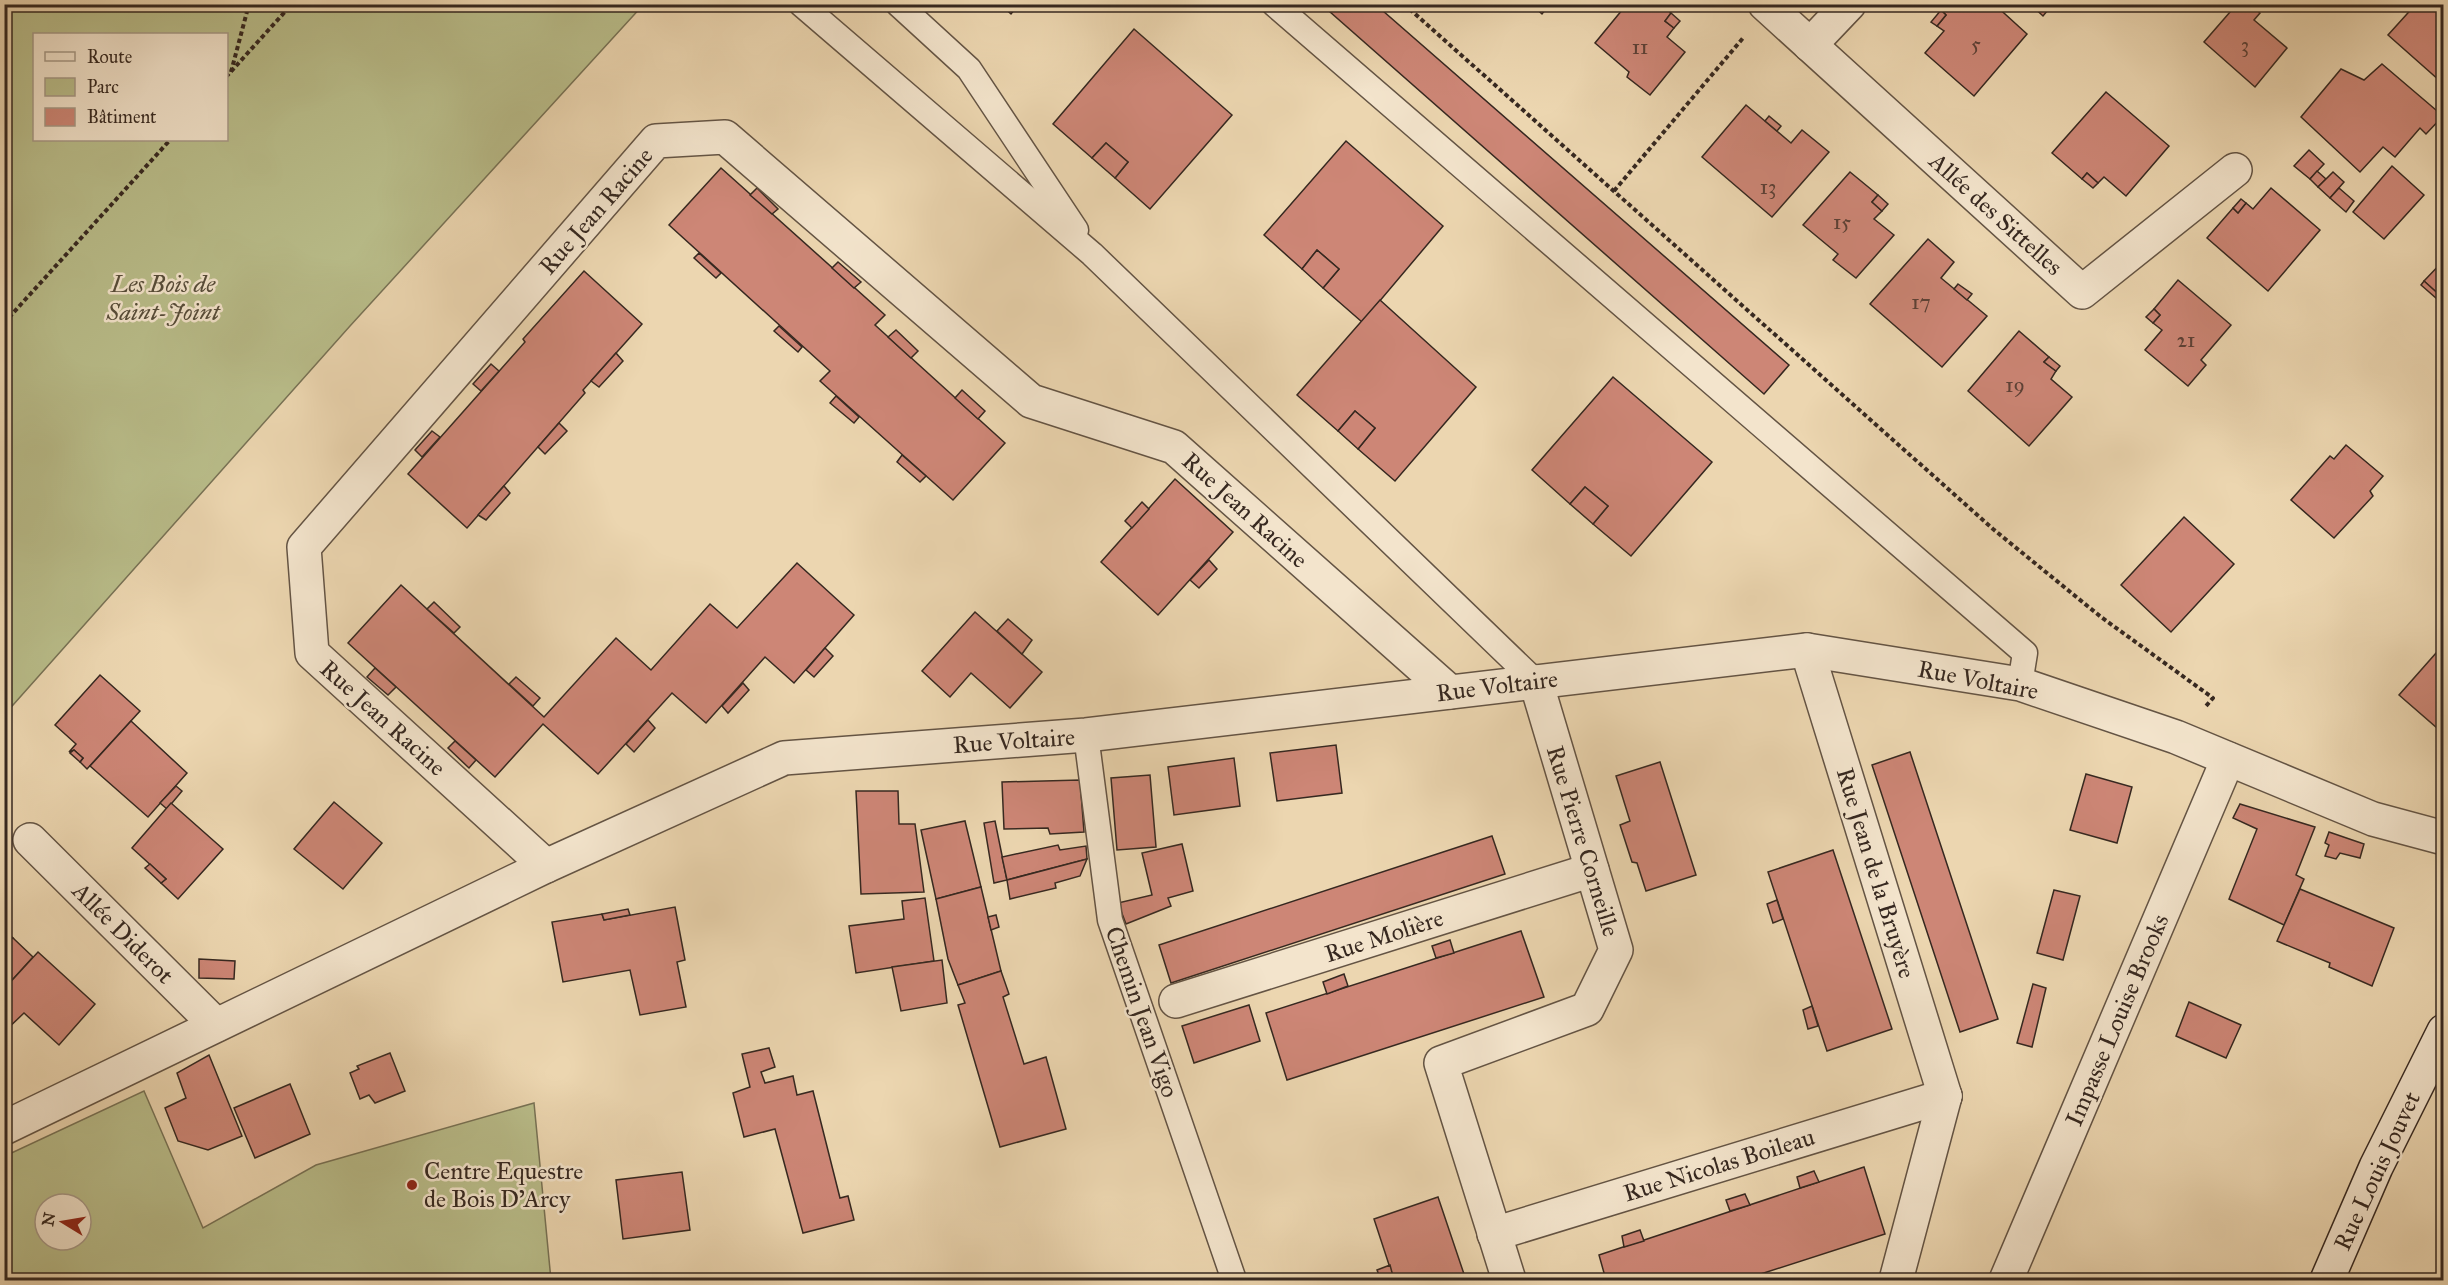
<svg xmlns="http://www.w3.org/2000/svg" width="2448" height="1285" viewBox="0 0 2448 1285" font-family="'IM FELL Great Primer',serif">
<rect width="100%" height="100%" fill="#ecd6b0"/>
<filter id="stains"><feTurbulence type="fractalNoise" baseFrequency=".00333" numOctaves="4"/><feColorMatrix values="0 0 0 0 .2 0 0 0 0 .09 0 0 0 0 .02 0 0 0 .5 -.17"/></filter>
<radialGradient id="worn" r=".72"><stop offset=".6" stop-color="#630" stop-opacity="0"/><stop offset="1" stop-color="#630" stop-opacity=".3"/></radialGradient>
<!-- green -->
<g fill="#b9bd8a" stroke="#787255" stroke-width="1.5" fill-rule="evenodd">
<path d="M5,4L643,5L350,326L5,714ZM34,34H226V140H34Z"/>
<path d="M144,1091L203,1228L316,1165L534,1103L551,1280H5V1156ZM45,1204H81V1240H45Z"/>
</g>
<!-- building -->
<g fill="#cd8676" stroke="#362820" stroke-width="1.5">
<polygon points="1000,4 1019,4 1011,14"/>
<polygon points="1321,4 1375,4 1789,365 1764,394"/>
<polygon points="1531,4 1550,4 1542,14"/>
<polygon points="1627,4 1661,4 1671,13 1665,21 1674,28 1667,37 1685,52 1650,95 1627,77 1629,72 1595,43"/>
<polygon points="1946,4 1994,4 2027,34 1974,96 1925,53 1944,31 1937,26 1946,15 1941,10"/>
<polygon points="2030,4 2053,4 2043,16"/>
<polygon points="2237,4 2250,4 2260,13 2254,20 2287,48 2255,87 2204,42"/>
<polygon points="2416,4 2444,6 2444,77 2440,81 2388,35"/>
<polygon points="1941,10 1946,15 1937,26 1931,22"/>
<polygon points="1671,13 1680,21 1674,28 1665,21"/>
<polygon points="1134,29 1232,115 1150,209 1115,178 1128,162 1106,143 1092,158 1053,124"/>
<polygon points="2382,64 2443,116 2426,134 2420,128 2395,157 2383,147 2360,172 2301,117 2341,69 2364,80"/>
<polygon points="2106,92 2169,146 2126,196 2104,177 2098,183 2087,173 2082,179 2052,153"/>
<polygon points="1746,105 1791,143 1802,130 1829,152 1772,217 1702,157"/>
<polygon points="1769,116 1781,126 1777,131 1765,121"/>
<polygon points="1346,141 1443,226 1362,322 1323,288 1339,269 1317,250 1302,269 1264,235"/>
<polygon points="1106,143 1128,162 1115,178 1092,158"/>
<polygon points="2309,150 2324,164 2310,179 2294,166"/>
<polygon points="2392,166 2424,195 2384,239 2353,212"/>
<polygon points="721,168 885,315 875,325 1005,443 953,500 820,381 830,371 669,225"/>
<polygon points="2317,171 2326,179 2318,187 2310,179"/>
<polygon points="1850,172 1878,195 1872,202 1882,211 1874,219 1894,235 1856,278 1833,260 1838,254 1803,225"/>
<polygon points="2333,172 2344,182 2330,198 2318,187"/>
<polygon points="2087,173 2098,183 2093,188 2082,179"/>
<polygon points="757,188 778,209 772,214 750,195"/>
<polygon points="2271,188 2320,230 2268,291 2207,238 2233,208 2238,213 2246,203 2253,209"/>
<polygon points="2339,188 2354,201 2346,212 2330,198"/>
<polygon points="1878,195 1888,204 1882,211 1872,202"/>
<polygon points="2241,199 2246,203 2238,213 2233,208"/>
<polygon points="1928,239 1954,262 1941,278 1987,316 1942,367 1870,304"/>
<polygon points="1317,250 1339,269 1323,288 1302,269"/>
<polygon points="699,253 721,273 716,278 694,258"/>
<polygon points="2444,260 2444,299 2424,281"/>
<polygon points="838,262 861,282 854,288 832,268"/>
<polygon points="584,271 642,324 583,390 585,393 467,528 408,474 525,342 523,339"/>
<polygon points="2178,280 2231,325 2201,360 2206,365 2188,386 2145,350 2162,330 2153,323 2160,315 2154,309"/>
<polygon points="2424,281 2444,299 2444,305 2421,285"/>
<polygon points="1958,284 1972,294 1967,300 1954,289"/>
<polygon points="1380,300 1476,387 1395,481 1358,449 1375,428 1355,411 1338,431 1297,395"/>
<polygon points="2154,309 2160,315 2153,323 2146,317"/>
<polygon points="779,326 802,347 798,352 774,331"/>
<polygon points="896,330 918,351 911,358 888,337"/>
<polygon points="2019,331 2049,357 2044,362 2056,371 2051,379 2072,397 2029,446 1968,391"/>
<polygon points="616,353 623,361 599,387 591,381"/>
<polygon points="2049,357 2060,366 2056,371 2044,362"/>
<polygon points="491,364 499,371 481,391 473,384"/>
<polygon points="1613,377 1712,462 1631,556 1593,524 1608,506 1585,487 1570,504 1532,470"/>
<polygon points="962,390 985,411 978,419 955,398"/>
<polygon points="836,396 859,417 854,423 830,403"/>
<polygon points="1355,411 1375,428 1358,449 1338,431"/>
<polygon points="559,423 567,431 545,454 538,447"/>
<polygon points="432,431 440,437 422,457 415,450"/>
<polygon points="2346,445 2383,476 2370,491 2373,496 2334,538 2291,500 2330,456 2334,459"/>
<polygon points="902,455 926,476 920,482 897,462"/>
<polygon points="1175,479 1233,532 1158,615 1101,562"/>
<polygon points="504,486 510,493 486,520 478,515"/>
<polygon points="1585,487 1608,506 1593,524 1570,504"/>
<polygon points="1142,502 1149,509 1132,528 1125,521"/>
<polygon points="2184,517 2234,564 2171,632 2121,585"/>
<polygon points="1209,560 1217,569 1199,588 1190,580"/>
<polygon points="797,563 854,615 794,683 765,657 706,723 672,693 598,774 543,724 495,777 348,643 401,585 544,717 616,638 651,670 710,604 737,628"/>
<polygon points="434,602 460,627 454,633 427,609"/>
<polygon points="975,612 1042,672 1010,708 971,673 950,697 922,671"/>
<polygon points="1008,619 1032,640 1022,654 997,631"/>
<polygon points="2444,644 2444,734 2399,695"/>
<polygon points="825,648 833,656 814,677 806,670"/>
<polygon points="375,668 396,687 388,695 367,677"/>
<polygon points="100,675 140,711 87,769 80,762 83,758 74,750 69,752 76,744 55,725"/>
<polygon points="516,677 540,698 533,706 509,684"/>
<polygon points="743,683 749,690 728,713 722,706"/>
<polygon points="648,720 655,728 634,752 626,744"/>
<polygon points="131,721 187,773 148,817 90,766"/>
<polygon points="455,741 476,760 469,768 448,748"/>
<polygon points="1336,745 1342,793 1277,801 1270,753"/>
<polygon points="74,750 83,758 80,762 70,753"/>
<polygon points="1910,752 1998,1019 1960,1032 1872,765"/>
<polygon points="1234,758 1240,806 1174,815 1168,767"/>
<polygon points="1660,762 1696,875 1646,891 1637,863 1632,862 1620,825 1630,821 1616,776"/>
<polygon points="2086,774 2132,787 2117,843 2070,830"/>
<polygon points="1150,775 1156,847 1117,850 1111,778"/>
<polygon points="1080,780 1084,832 1050,834 1048,828 1004,829 1002,782"/>
<polygon points="176,786 182,791 167,809 160,803"/>
<polygon points="856,791 898,791 899,824 915,824 924,892 861,894"/>
<polygon points="334,802 382,843 343,889 294,849"/>
<polygon points="171,803 223,849 178,899 161,883 166,879 132,848"/>
<polygon points="2240,804 2315,827 2296,875 2304,879 2284,925 2229,899 2257,829 2233,818"/>
<polygon points="965,821 981,887 936,899 921,830"/>
<polygon points="995,821 1007,880 994,883 984,823"/>
<polygon points="2329,832 2364,844 2360,858 2340,853 2336,859 2325,856 2329,845 2325,843"/>
<polygon points="1492,836 1505,874 1171,983 1159,945"/>
<polygon points="1182,844 1193,891 1168,898 1171,906 1126,924 1118,903 1152,895 1142,853"/>
<polygon points="1058,845 1060,850 1086,846 1087,859 1007,880 1002,857"/>
<polygon points="1833,850 1892,1029 1827,1051 1768,872"/>
<polygon points="1087,859 1080,876 1055,883 1056,888 1010,899 1007,880"/>
<polygon points="150,864 166,879 161,883 145,868"/>
<polygon points="981,887 1001,971 958,985 948,959 936,899"/>
<polygon points="2300,889 2394,928 2372,986 2329,967 2330,963 2277,941"/>
<polygon points="2054,890 2080,896 2063,960 2037,953"/>
<polygon points="925,898 934,961 856,973 849,926 904,919 902,901"/>
<polygon points="1777,900 1783,919 1773,923 1767,904"/>
<polygon points="675,907 685,960 677,962 686,1007 640,1015 630,970 563,982 552,922 602,914 604,920"/>
<polygon points="628,909 630,915 604,920 602,914"/>
<polygon points="996,915 999,927 991,930 988,917"/>
<polygon points="4,930 13,938 4,939"/>
<polygon points="1521,931 1544,997 1287,1080 1266,1013"/>
<polygon points="13,938 33,957 4,989 4,939"/>
<polygon points="1450,940 1454,953 1436,958 1432,946"/>
<polygon points="38,952 95,1004 59,1045 24,1013 4,1032 4,989"/>
<polygon points="199,959 235,961 234,979 199,978"/>
<polygon points="942,960 947,1003 901,1011 892,967"/>
<polygon points="1001,971 1009,994 1003,997 1024,1064 1046,1057 1066,1129 1000,1147 958,1005 965,1003 958,985"/>
<polygon points="1344,974 1348,986 1327,994 1323,982"/>
<polygon points="2033,984 2046,988 2032,1047 2017,1043"/>
<polygon points="2189,1002 2241,1025 2226,1058 2176,1036"/>
<polygon points="1249,1005 1260,1041 1194,1063 1182,1026"/>
<polygon points="1812,1006 1818,1026 1808,1029 1803,1010"/>
<polygon points="769,1048 775,1067 761,1072 765,1083 793,1076 797,1095 813,1091 840,1198 848,1196 854,1220 803,1233 775,1129 744,1137 733,1093 750,1087 742,1054"/>
<polygon points="390,1053 405,1091 375,1103 369,1095 360,1099 350,1073 359,1069 357,1066"/>
<polygon points="209,1055 242,1136 208,1150 178,1141 165,1108 186,1098 177,1073"/>
<polygon points="290,1084 310,1134 255,1158 234,1108"/>
<polygon points="1864,1167 1885,1234 1742,1280 1606,1280 1599,1255"/>
<polygon points="1814,1171 1819,1182 1800,1188 1797,1177"/>
<polygon points="682,1172 690,1230 623,1239 616,1180"/>
<polygon points="1745,1194 1750,1205 1730,1211 1726,1200"/>
<polygon points="1438,1197 1466,1280 1394,1280 1374,1219"/>
<polygon points="1640,1230 1644,1241 1624,1247 1622,1236"/>
<polygon points="1390,1265 1394,1280 1381,1280 1377,1270"/>
</g>
<g fill="none" stroke-linecap="round" stroke-linejoin="round">
<defs>
<g id="lane">
<polyline points="801,4 1092,254 1536,682"/>
<polyline points="898,4 969,69 1076,230"/>
<polyline points="1274,4 2025,653 2020,684"/>
<polyline points="1086,735 1110,920 1234,1280"/>
</g>
<g id="street">
<polyline points="1765,4 2082,292 2235,170"/>
<polyline points="1810,45 1849,4"/>
<polyline points="1807,650 1945,1096"/>
<polyline points="30,840 216,1025"/>
<polyline points="546,866 312,653 304,547 656,141 725,137 1031,401 1174,447 1450,692"/>
<polyline points="1176,1001 1592,870"/>
<polyline points="4,1128 546,866 784,758 1086,735 1807,650 2020,684 2176,737 2373,819 2444,838"/>
<polyline points="1494,1234 1945,1096"/>
<polyline points="1509,1280 1441,1063 1587,1009 1616,950 1536,682"/>
<polyline points="1896,1280 1945,1096"/>
<polyline points="2006,1280 2228,759"/>
</g>
<polyline id="secondary" points="2327,1280 2376,1167 2444,1031"/>
</defs>
<!-- lane casing -->
<use href="#lane" stroke="#645444" stroke-width="27"/>
<!-- street casing -->
<use href="#street" stroke="#645444" stroke-width="36"/>
<!-- secondary casing -->
<use href="#secondary" stroke="#362820" stroke-width="36"/>
<!-- path -->
<g stroke="#362820" stroke-width="4" stroke-dasharray="4.5 3" stroke-linecap="butt">
<polyline points="1404,4 1993,529 2101,617 2213,698 2206,706"/>
<polyline points="231,72 249,4"/>
<polyline points="226,77 292,4"/>
<polyline points="1614,191 1743,38"/>
<polyline points="4,323 170,140"/>
</g>
<!-- lane -->
<use href="#lane" stroke="#f3e4cc" stroke-width="24"/>
<!-- street -->
<use href="#street" stroke="#f3e4cc" stroke-width="33"/>
<!-- secondary -->
<use href="#secondary" stroke="#f3e4cc" stroke-width="33"/>
</g>
<!-- markers -->
<circle fill="#8f2418" stroke="#f3e4cc" stroke-width="2" cx="412" cy="1185" r="6"/>
<g text-anchor="middle" dominant-baseline="central" stroke-width="5" stroke-linejoin="round" paint-order="stroke">
<!-- number labels -->
<g font-size="21" fill="#5c4036">
<text x="1976" y="44">5</text>
<text x="2245" y="45">3</text>
<text x="1640" y="47">11</text>
<text x="1768" y="187">13</text>
<text x="1842" y="222">15</text>
<text x="1921" y="302">17</text>
<text x="2186" y="340">21</text>
<text x="2015" y="385">19</text>
</g>
<!-- street labels -->
<g font-size="24" fill="#362820" stroke="#f3e4cc">
<text transform="translate(596 211) rotate(-49)">Rue Jean Racine</text>
<text transform="translate(1996 214) rotate(42)">Allée des Sittelles</text>
<text transform="translate(1245 510) rotate(42)">Rue Jean Racine</text>
<text transform="translate(1978 680) rotate(11)">Rue Voltaire</text>
<text transform="translate(1497 686) rotate(-7)">Rue Voltaire</text>
<text transform="translate(383 718) rotate(42)">Rue Jean Racine</text>
<text transform="translate(1014 741) rotate(-4)">Rue Voltaire</text>
<text transform="translate(1583 841) rotate(73)">Rue Pierre Corneille</text>
<text transform="translate(1876 873) rotate(73)">Rue Jean de la Bruyère</text>
<text transform="translate(123 933) rotate(45)">Allée Diderot</text>
<text transform="translate(1384 936) rotate(-18)">Rue Molière</text>
<text transform="translate(1142 1012) rotate(71)">Chemin Jean Vigo</text>
<text transform="translate(2117 1020) rotate(-67)">Impasse Louise Brooks</text>
<text transform="translate(1719 1165) rotate(-17)">Rue Nicolas Boileau</text>
<text transform="translate(2377 1171) rotate(-65)">Rue Louis Jouvet</text>
</g>
<!-- park labels -->
<g font-size="24" font-style="italic" fill="#574d3a" stroke="#f3e4cc">
<text x="163" y="284">Les Bois de<tspan x="163" dy="28">Saint-Joint</tspan></text>
</g>
<!-- poi labels -->
<g font-size="24" fill="#362820" stroke="#f3e4cc" text-anchor="start">
<text x="424" y="1171">Centre Equestre<tspan x="424" dy="28">de Bois D'Arcy</tspan></text>
</g>
</g>
<!-- margin -->
<rect width="2448" height="1285" fill="none" stroke="#ecd6b0" stroke-width="24"/>
<rect x="6" y="6" width="2436" height="1273" fill="none" stroke="#362820" stroke-width="3"/>
<rect x="12" y="12" width="2424" height="1261" fill="none" stroke="#362820" stroke-width="1.5"/>
<!-- legend -->
<rect x="33" y="33" width="195" height="108" fill="#f3e4cc" stroke="#a79987" stroke-width="1.5"/>
<rect x="45" y="52" width="30" height="9" fill="#f3e4cc" stroke="#a79987" stroke-width="1.5"/>
<text x="87" y="63" font-size="18" fill="#362820">Route</text>
<rect x="45" y="78" width="30" height="18" fill="#b9bd8a" stroke="#a79987" stroke-width="1.5"/>
<text x="87" y="93" font-size="18" fill="#362820">Parc</text>
<rect x="45" y="108" width="30" height="18" fill="#cd8676" stroke="#a79987" stroke-width="1.5"/>
<text x="87" y="123" font-size="18" fill="#362820">Bâtiment</text>
<!-- north arrow -->
<g transform="translate(63 1222) rotate(281)"><circle r="28" fill="#f3e4cc" stroke="#a79987" stroke-width="1.5"/>
<path d="M0-4.5L10 22L0 15L-10 22Z" fill="#8f2418"/>
<text y="-9" font-size="16" font-weight="bold" text-anchor="middle" fill="#362820">N</text>
</g>
<rect width="100%" height="100%" filter="url(#stains)"/>
<rect width="100%" height="100%" fill="url(#worn)"/>
</svg>
